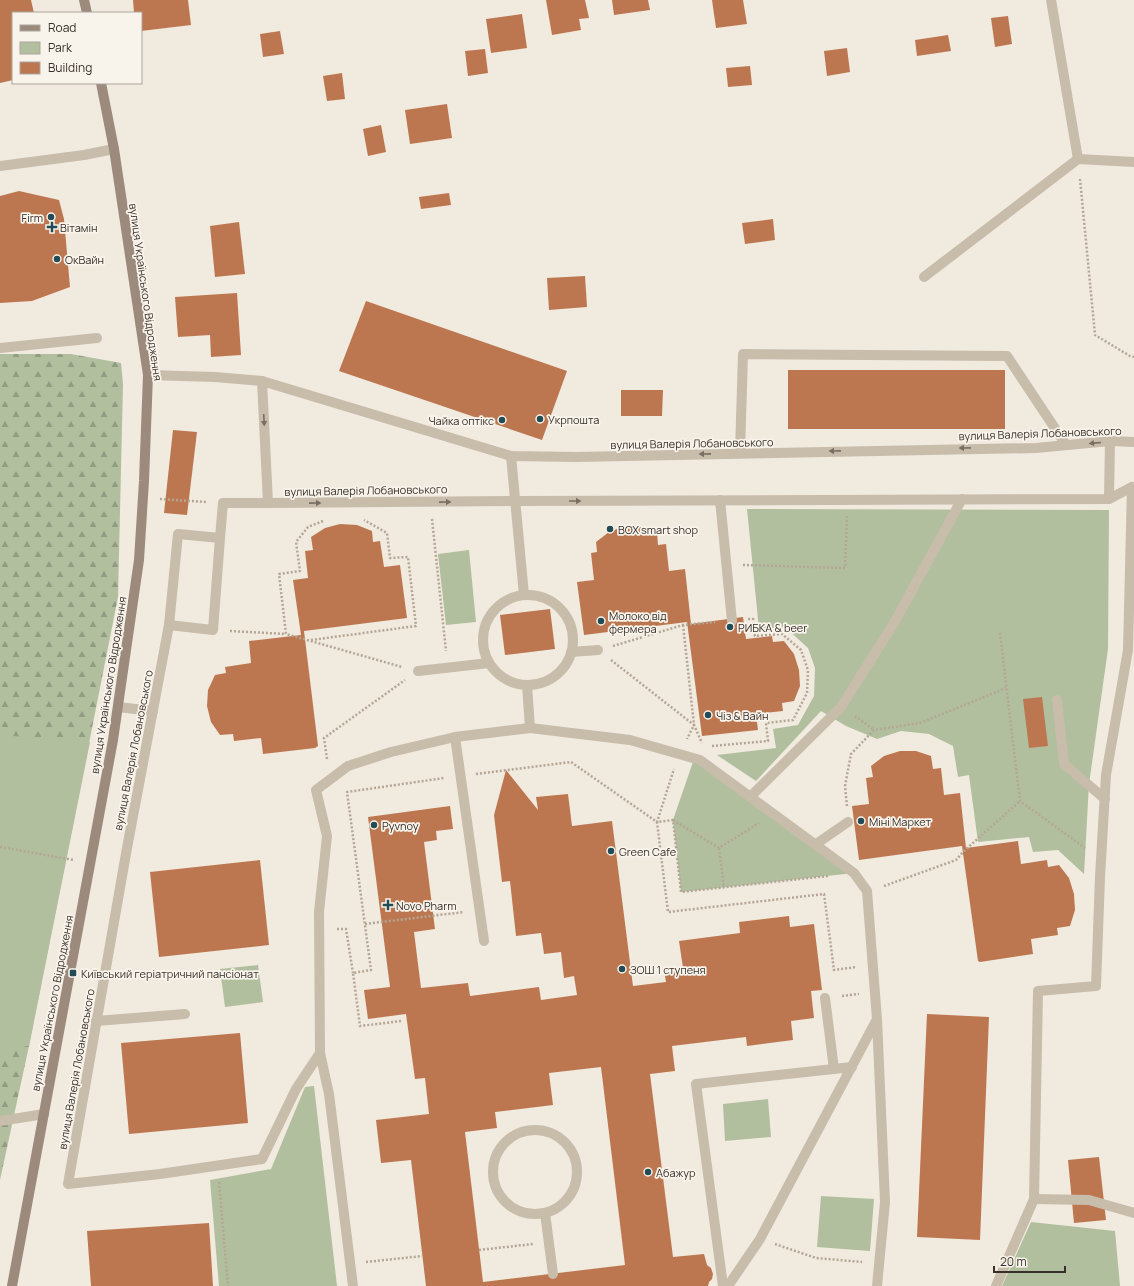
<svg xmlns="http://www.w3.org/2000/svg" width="1134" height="1286" viewBox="0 0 1134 1286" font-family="Manrope,sans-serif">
<defs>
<pattern id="forest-firs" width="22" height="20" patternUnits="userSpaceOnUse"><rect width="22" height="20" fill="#b1bf9f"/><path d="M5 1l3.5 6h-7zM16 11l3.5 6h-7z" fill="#919c82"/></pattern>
</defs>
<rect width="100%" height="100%" fill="#f1eadf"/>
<!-- forest -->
<polygon fill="url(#forest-firs)" points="0,354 71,354 121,363 123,384 118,597 29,1046 0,1180"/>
<!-- park -->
<g fill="#b1bf9f">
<polygon points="747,509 1109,510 1108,649 1089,784 1084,874 1058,850 1033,852 1029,837 978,842 969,775 958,777 953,746 929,734 901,731 877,739 846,726 821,711 756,781 717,755 776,748 773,729 798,725 814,696 815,668 808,648 785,627 759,629"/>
<polygon points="469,550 476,622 446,625 438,554"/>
<polygon points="0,735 90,742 29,1046 0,1050"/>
<polygon points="694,759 854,873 681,892 673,820"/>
<polygon points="258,965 263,1002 225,1007 220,969"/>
<polygon points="314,1086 337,1286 219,1286 210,1180 271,1169 305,1087"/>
<polygon points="768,1099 771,1137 725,1141 723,1104"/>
<polygon points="821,1196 874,1199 870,1251 817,1247"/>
<polygon points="1031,1222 1115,1231 1120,1286 1002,1286"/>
</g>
<!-- building -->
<g fill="#bd7750" fill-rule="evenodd">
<polygon points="0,0 31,0 34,13 13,13 13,80 0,83"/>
<polygon points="133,0 188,0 191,25 141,31 141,13 134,13"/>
<polygon points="546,0 585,0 589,18 579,19 581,30 552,35"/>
<polygon points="612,0 648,0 650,10 614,15"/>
<polygon points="712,0 743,0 747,24 716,28"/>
<polygon points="522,14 527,48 491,53 486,19"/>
<polygon points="1008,16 1012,44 995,47 991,18"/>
<polygon points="280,31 284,54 263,57 260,34"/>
<polygon points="948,35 951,51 917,56 915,40"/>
<polygon points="847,48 850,72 827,76 824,51"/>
<polygon points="485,49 488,73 468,76 465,51"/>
<polygon points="750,66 752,85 728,87 726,68"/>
<polygon points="342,73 345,99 327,101 323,76"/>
<polygon points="447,104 452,138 410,144 405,110"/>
<polygon points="381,125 386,152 368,156 363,129"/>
<polygon points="19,191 59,200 64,219 70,287 32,301 0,303 0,196"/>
<polygon points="449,193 451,205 421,209 419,197"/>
<polygon points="773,219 775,240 745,244 742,223"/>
<polygon points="239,222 245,274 215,277 210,226"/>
<polygon points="585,276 587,307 549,310 547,278"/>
<polygon points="237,293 241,355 211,357 210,335 178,337 175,297"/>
<polygon points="366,301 567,371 542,440 339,371"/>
<rect x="788" y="370" width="217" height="59"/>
<polygon points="621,390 663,390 662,416 621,416"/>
<polygon points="173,430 197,432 187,515 164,513"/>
<polygon points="340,524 357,525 372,531 373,542 380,541 384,567 400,565 407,618 304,631 318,746 315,748 263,754 261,738 234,741 233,734 220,735 211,722 207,706 208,690 215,675 226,673 225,667 251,663 249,641 301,635 293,580 308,578 305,551 313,550 311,537 325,528"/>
<polygon points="625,526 641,527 657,532 658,545 666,544 669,571 685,569 691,624 743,617 746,639 772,636 773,642 784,641 794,654 799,670 800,686 794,701 782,703 783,711 756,714 758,730 702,736 687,622 584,635 577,582 594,580 591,553 597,552 596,542 609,532"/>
<polygon points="550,609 555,649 505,655 500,615"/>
<polygon points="1042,697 1048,746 1029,748 1023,699"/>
<polygon points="900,751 916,751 931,756 933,769 941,768 944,795 960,793 966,848 1018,841 1021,864 1047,860 1048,867 1059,865 1069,878 1074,894 1075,910 1070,926 1057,928 1058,935 1031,939 1033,954 980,962 978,961 962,846 859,860 852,806 869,804 866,778 873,777 871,766 884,756"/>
<path d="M506,770L538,810L536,797L568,794L572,826L612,821L633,986L666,982L664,970L683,968L679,941L740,933L739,922L789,916L790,927L814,924L822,990L811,991L814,1018L791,1021L793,1040L747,1046L746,1037L672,1046L675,1071L650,1074L673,1257L704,1254L707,1265L711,1268L713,1274L712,1279L709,1282L708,1286H426L411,1160L381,1163L376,1120L429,1114L425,1078L415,1079L406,1014L368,1019L364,990L390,987L368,817L450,806L453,829L436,831L437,840L424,842L435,929L414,932L421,988L468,983L470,996L539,987L541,1000L577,995L574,976L564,978L561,952L544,954L541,933L516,936L510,881L502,882L494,815ZM601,1067L625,1265L483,1282L465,1132L497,1128L495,1112L553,1105L549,1073Z"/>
<polygon points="260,860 269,945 159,957 150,872"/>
<polygon points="927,1014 989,1017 980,1240 917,1237"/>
<polygon points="240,1033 248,1123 129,1134 121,1043"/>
<polygon points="1099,1157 1106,1220 1074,1223 1068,1160"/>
<polygon points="209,1223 213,1286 91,1286 87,1231"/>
</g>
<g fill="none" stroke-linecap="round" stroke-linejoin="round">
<!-- path -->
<g stroke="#b4a695" stroke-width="2.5" stroke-dasharray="2 2" stroke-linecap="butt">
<polyline points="1080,179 1095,335 1130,356 1134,357"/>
<polyline points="160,499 207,502"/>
<polyline points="432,519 446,651"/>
<polyline points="323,521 308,527 296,542 300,571 279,574 286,634 402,667"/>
<polyline points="743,565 845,568 847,516"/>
<polyline points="683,625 694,725 702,743"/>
<polyline points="230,631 286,634"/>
<polyline points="1000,633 1020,801 1085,848"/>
<polyline points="311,640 416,626 408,557 390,558 387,533 364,520"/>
<polyline points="613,646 683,625 715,622"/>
<polyline points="611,660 694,725 687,739"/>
<polyline points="855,716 874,730"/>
<polyline points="712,746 768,741 766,723 793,720 807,693 808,670 801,650 782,634 755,636 753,619 748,619"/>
<polyline points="327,759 324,738 405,680"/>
<polyline points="476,774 571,762 657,822 674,769"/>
<polyline points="847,806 845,786 851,754 874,730 920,723 1006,688"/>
<polyline points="673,820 719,848 759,823"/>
<polyline points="0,847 74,860"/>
<polyline points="719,848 724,887"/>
<polyline points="828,876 681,892 673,820 657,822 668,912 824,894 834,970 856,967"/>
<polyline points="884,886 956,860 964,851 1020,801"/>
<polyline points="365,924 464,912"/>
<polyline points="337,929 346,929 353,973"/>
<polyline points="842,996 859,994"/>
<polyline points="401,1021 360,1026 353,973 371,970 347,792 444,778"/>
<polyline points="219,1182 228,1286"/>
<polyline points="775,1244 816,1258 862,1262"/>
<polyline points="479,1250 533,1244"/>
<polyline points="366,1262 422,1256"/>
</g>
<!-- lane -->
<g stroke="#c8bcab" stroke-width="10">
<polyline points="1051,0 1078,159"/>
<polyline points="0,166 84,155 114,149"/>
<polyline points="924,277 1078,159 1134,162"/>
<polyline points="0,348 97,338"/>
<polyline points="740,453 743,354 1007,356 1066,445"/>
<polyline points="511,456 524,595"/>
<polyline points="1109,499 1110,441"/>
<polyline points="720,500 732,621"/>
<polyline points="268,503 223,503 220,538 178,534 169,625 127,848 68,1184 160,1174 262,1159 296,1089 320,1053 329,1094 353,1286"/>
<circle cx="528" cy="640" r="45"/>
<polyline points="169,625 213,630 220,538"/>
<polyline points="571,652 598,650"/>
<polyline points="418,671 489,663"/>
<polyline points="527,685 530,728 630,740 700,760 854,873 867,891 877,1019 760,1239 728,1286"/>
<polyline points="1057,700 1064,764 1105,799"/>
<polyline points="118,707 153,711"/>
<polyline points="455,737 484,941"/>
<polyline points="750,797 841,707 894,623 962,499"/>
<polyline points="816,844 848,822"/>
<polyline points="825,998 834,1069"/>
<polyline points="96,1021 185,1014"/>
<polyline points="320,1053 319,912 327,836 316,790 348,766 391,752 455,737 530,728"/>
<polyline points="0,1121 44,1114"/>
<circle cx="535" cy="1172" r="42"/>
<polyline points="1034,1199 1089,1200 1134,1213"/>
<polyline points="545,1213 553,1274"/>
<polyline points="723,1286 696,1084 852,1067"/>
<polyline points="877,1286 885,1202 877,1019"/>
<polyline points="996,1286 1034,1199 1038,991 1096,986 1100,877 1106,775 1128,650 1132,487"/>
</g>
<!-- street -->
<g stroke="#c8bcab" stroke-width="10">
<polyline points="148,375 215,377 262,381 511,456 576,457 1036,448 1110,441 1134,442"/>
<polyline points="262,381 268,503 515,501 1109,499 1132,487 1134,487"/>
</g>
<!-- secondary -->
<g stroke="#9c8b7d" stroke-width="10">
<polyline points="84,0 87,13"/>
<polyline points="12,1286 113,740 139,560 144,481 148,375 114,149 101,83"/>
</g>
</g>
<!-- one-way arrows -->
<defs><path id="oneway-solid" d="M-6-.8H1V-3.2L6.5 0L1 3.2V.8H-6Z"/></defs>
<g fill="#786e64">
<use href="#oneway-solid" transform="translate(264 420) rotate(87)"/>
<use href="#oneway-solid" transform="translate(1095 443) rotate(175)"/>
<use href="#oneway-solid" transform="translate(965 448) rotate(179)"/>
<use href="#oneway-solid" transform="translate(835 451) rotate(179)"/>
<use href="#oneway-solid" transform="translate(705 454) rotate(179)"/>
<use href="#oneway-solid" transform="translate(575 501)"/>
<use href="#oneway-solid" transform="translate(445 502) rotate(-1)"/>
<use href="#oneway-solid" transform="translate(315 503) rotate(-1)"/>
</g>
<!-- markers -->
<g fill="#224c55" stroke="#f9f4eb" stroke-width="1.5">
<circle cx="51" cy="217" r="4"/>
<path d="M50 221h4v4h4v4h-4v4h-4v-4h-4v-4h4z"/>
<circle cx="57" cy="259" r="4"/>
<circle cx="540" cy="419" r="4"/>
<circle cx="502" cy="420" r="4"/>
<circle cx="610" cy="529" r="4"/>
<circle cx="601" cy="621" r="4"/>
<circle cx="730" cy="627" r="4"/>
<circle cx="708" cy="715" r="4"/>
<circle cx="861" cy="821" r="4"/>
<circle cx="374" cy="825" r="4"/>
<circle cx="611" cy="851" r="4"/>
<path d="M386 899h4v4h4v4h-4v4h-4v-4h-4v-4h4z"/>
<circle cx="622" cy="969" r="4"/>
<rect x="69" y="969" width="8" height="8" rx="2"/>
<circle cx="648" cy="1172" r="4"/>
</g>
<g text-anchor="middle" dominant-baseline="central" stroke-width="3.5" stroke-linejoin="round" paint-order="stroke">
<!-- poi labels -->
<g font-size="11" fill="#372f2a" stroke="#f9f4eb" text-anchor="start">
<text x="43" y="217" text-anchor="end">Firm</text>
<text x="60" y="227">Вітамін</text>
<text x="65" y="259">ОкВайн</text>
<text x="548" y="419">Укрпошта</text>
<text x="494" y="420" text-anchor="end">Чайка оптікс</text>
<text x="618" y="529">BOX smart shop</text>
<text x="609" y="615">Молоко від<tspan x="609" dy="13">фермера</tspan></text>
<text x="738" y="627">РИБКА &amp; beer</text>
<text x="716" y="715">Чіз &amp; Вайн</text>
<text x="869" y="821">Міні Маркет</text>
<text x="382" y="825">Pyvnoy</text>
<text x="619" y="851">Green Cafe</text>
<text x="396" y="905">Novo Pharm</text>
<text x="630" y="969">ЗОШ 1 ступеня</text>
<text x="81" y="973">Київський геріатричний пансіонат</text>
<text x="656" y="1172">Абажур</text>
</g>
<!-- street labels -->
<g font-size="11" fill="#372f2a" stroke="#f9f4eb">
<text transform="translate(146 292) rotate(82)">вулиця Українського Відродження</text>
<text transform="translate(1040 433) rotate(-2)">вулиця Валерія Лобановського</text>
<text transform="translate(692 443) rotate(-1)">вулиця Валерія Лобановського</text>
<text transform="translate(366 490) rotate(-1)">вулиця Валерія Лобановського</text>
<text transform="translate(108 685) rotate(-81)">вулиця Українського Відродження</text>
<text transform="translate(133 750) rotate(-79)">вулиця Валерія Лобановського</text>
<text transform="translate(52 1003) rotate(-79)">вулиця Українського Відродження</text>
<text transform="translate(76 1069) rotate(-80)">вулиця Валерія Лобановського</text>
</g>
</g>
<!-- legend -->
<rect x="12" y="12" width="130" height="72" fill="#f9f4eb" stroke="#aba59e"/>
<rect x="20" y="25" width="20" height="6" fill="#9c8b7d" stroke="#aba59e"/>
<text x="48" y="32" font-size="12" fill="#372f2a">Road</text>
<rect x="20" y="42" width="20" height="12" fill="#b1bf9f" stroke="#aba59e"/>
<text x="48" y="52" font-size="12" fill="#372f2a">Park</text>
<rect x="20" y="62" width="20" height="12" fill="#bd7750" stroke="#aba59e"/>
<text x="48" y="72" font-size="12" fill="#372f2a">Building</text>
<!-- scale -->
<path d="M994 1266v6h71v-6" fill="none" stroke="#372f2a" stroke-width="2"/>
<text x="1000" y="1266" font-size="12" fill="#372f2a" stroke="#f9f4eb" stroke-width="3" paint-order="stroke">20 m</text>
</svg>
